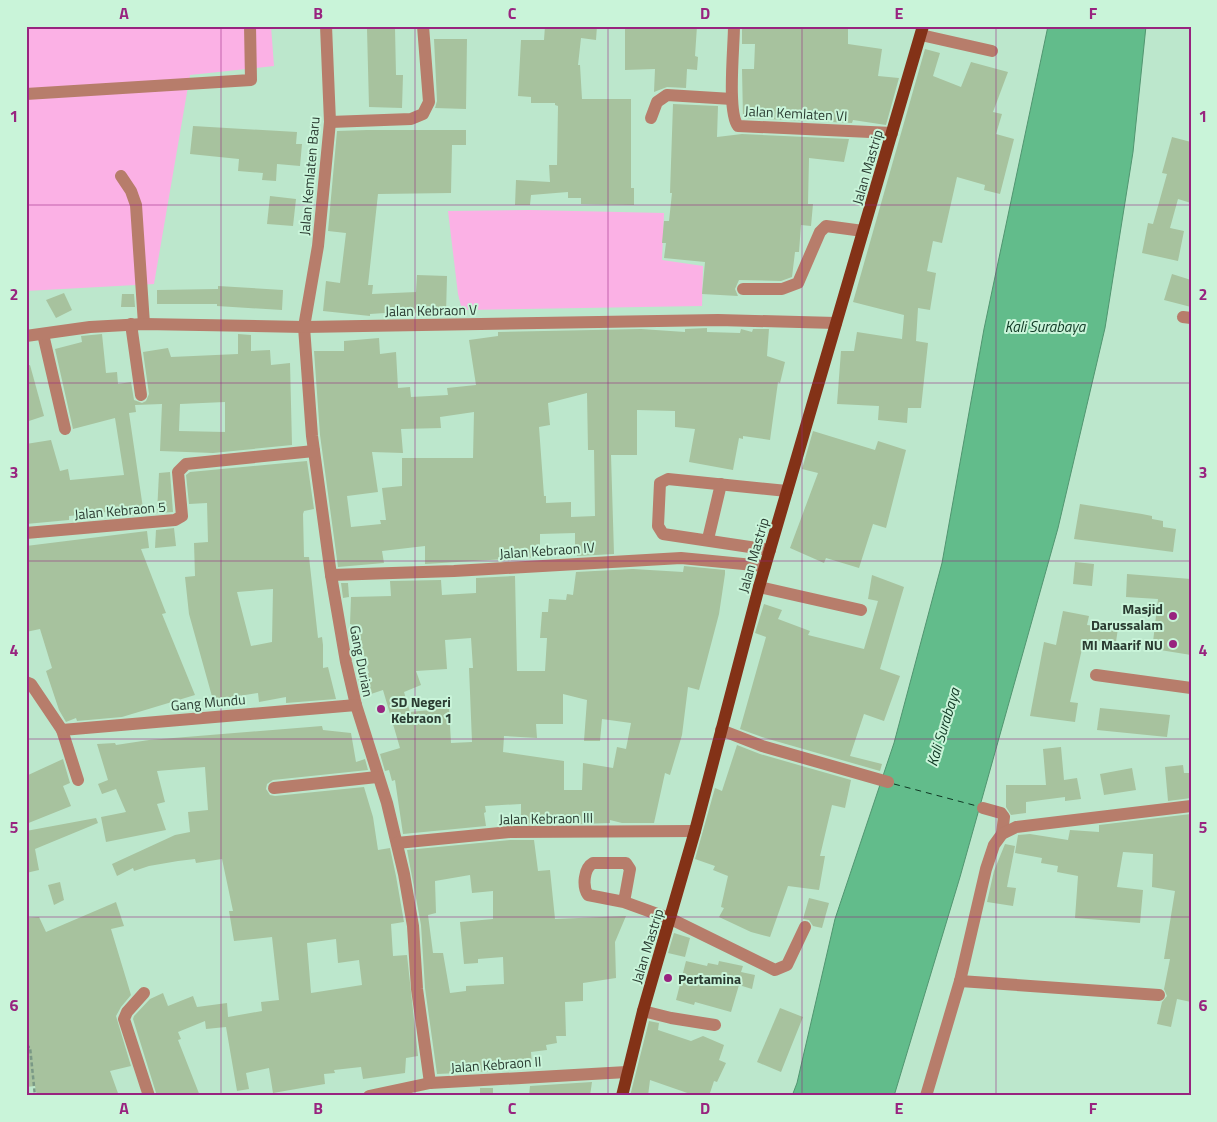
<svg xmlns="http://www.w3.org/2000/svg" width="1217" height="1122" viewBox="0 0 1217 1122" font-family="'Titillium Web',sans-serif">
<rect width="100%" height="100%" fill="#bce7cc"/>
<!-- green -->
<g fill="#fbb1e5">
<polygon points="26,26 271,26 274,66 190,75 154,284 26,291"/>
<polygon points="530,210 664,213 662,260 703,266 702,306 462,310 458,294 448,211"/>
</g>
<!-- water -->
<polygon fill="#62bc8b" stroke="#519570" points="1048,26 1146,26 1133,152 1105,328 1058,528 960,877 894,1096 792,1096 797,1083 835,919 894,743 942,563 984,329"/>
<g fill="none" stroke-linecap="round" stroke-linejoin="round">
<!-- ferry -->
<polyline stroke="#0f3723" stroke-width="1" stroke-dasharray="6 5" stroke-linecap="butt" points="894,784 977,806"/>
</g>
<!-- building -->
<g fill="#a7c29e" fill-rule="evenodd">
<polygon points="545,26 597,26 596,40 581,38 578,65 580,65 582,99 631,99 631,188 634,188 634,205 581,204 581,198 568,198 568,192 531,195 530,205 515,205 516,180 550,182 549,165 557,165 558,106 555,105 555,103 531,103 531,97 518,96 521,40 544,40"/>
<polygon points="628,26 697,26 695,56 698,57 697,70 687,69 686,88 667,87 654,92 655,69 625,70 625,29 628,29"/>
<polygon points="742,26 848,26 848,44 882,49 878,76 899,78 886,125 853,120 852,123 743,118 742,69 754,69 755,44 742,44"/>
<polygon points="395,28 396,75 403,75 402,108 369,107 367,29"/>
<polygon points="434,39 467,39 466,109 435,108 437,101"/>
<polygon points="925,49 940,53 933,76 961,87 971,62 1008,72 993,112 1002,114 996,134 1014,139 1000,194 984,190 985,185 957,177 942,243 933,241 927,271 936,273 930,310 918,308 916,341 928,343 921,408 908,408 907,423 878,420 879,406 837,404 841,351 854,351 857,332 902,339 904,315 853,302"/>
<polygon points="673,104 718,106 717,137 742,134 849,139 844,162 809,158 808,204 813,204 811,226 801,225 799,252 795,252 792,277 781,281 739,280 735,289 738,296 702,294 705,262 664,258 666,243 662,243 664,221 669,221 672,193 670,193"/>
<polygon points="193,126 297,132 296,144 302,144 300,166 277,164 276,181 262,180 263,173 238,171 239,159 190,154"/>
<polygon points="367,130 466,130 466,145 452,145 451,193 378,194 368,285 373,285 372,294 416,292 417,275 447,276 446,314 400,312 370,314 370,316 323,311 326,281 340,283 346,233 328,231 337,131"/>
<polygon points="1172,137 1191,142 1191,203 1178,199 1170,228 1184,231 1178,261 1142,253 1148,223 1153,224 1167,174 1162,173"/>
<polygon points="270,196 296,199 293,226 267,224"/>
<polygon points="1172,274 1191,280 1191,307 1164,300"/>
<polygon points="218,286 283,290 282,310 217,306 217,304 157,304 157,290 218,289"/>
<polygon points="64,293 72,310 56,318 46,300"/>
<polygon points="122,294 134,294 135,307 121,307"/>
<path d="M707,328V332L740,333L741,329L752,332L753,329H769L767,356L785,362L780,383L778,382L770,440L743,436V439L739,438L733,470L689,462L695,429L675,427V411L637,410V455H611L614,554L577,556L578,550H575V533L540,534V557L425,564V546L382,551L384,563L338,567L320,435L314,351H344V341L379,338L380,354L396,352L398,388L410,387L411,397L448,395L447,388L476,385L469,340L498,336V332L641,329L685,332V329ZM587,393L588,450H594L595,516L571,517V502L546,503V496H544L539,427L550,425L548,403ZM474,412L473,458H402V486L382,488L386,520H380L381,524L351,527L347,496L378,492L372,452L403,453L401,429L441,428L440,417Z"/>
<path d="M102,334L106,373L117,372L118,384L131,382L134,400L142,403L146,401L149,394L143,352L168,348L171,357L238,354V334L251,335V351L270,350L271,365L290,363L292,445L213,453L160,451L162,404L135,405L136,412L129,413L144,515L107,518V512L69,516V520L26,524V444L51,440L60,471L68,469L70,480L124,475L115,418L73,429L55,349L82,342L81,336ZM225,402V432L179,431L180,404Z"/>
<polygon points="30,365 44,416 26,422 26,366"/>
<polygon points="813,431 875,450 878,441 906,450 886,528 873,524 859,568 826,558 824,563 790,548 818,473 802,469"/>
<path d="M307,461L314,509L304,511L303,514L304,557H309L318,638L322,637L323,645V668L328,667L336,699L286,703V697L259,702L258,693L213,700L189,614L185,577L195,576L194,543L208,542L207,503L189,504L186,475L190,472ZM273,589L272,642L251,646L237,592Z"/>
<polygon points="170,472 173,512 157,513 159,473"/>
<polygon points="1080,504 1142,514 1152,516 1152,519 1163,521 1163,527 1176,529 1173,552 1074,539"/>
<polygon points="174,528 176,546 155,548 156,530"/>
<polygon points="147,531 149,548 141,549 166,613 162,614 195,695 122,717 77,721 76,718 66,722 59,710 46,671 52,668 40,629 26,632 26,546"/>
<polygon points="1075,562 1094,564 1092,586 1073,584"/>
<path d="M684,566L725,570V574L719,614L699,690L688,687L682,735L670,775L665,773L654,823H622L610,820V823L578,824L579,817L545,819V822L521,824V804L485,806L486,812L484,813L486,826L403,834L395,780L392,781L389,770L385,771L380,754L400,748L383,690L362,697L358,678L369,673L359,637L354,625L350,624L351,597L391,596L390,581L441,580L442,595L476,593V578L515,576L517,671H545L547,638H540L542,612H548L549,599L566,600L567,594L573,595L576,572L633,569L683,572ZM471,638L473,668H469L472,742L451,743L449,708L410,712L404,692L421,685L416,671L447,669L445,640ZM563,694L587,700L584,741H600L602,719L631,723L626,749L617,747L613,768L583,763L582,790H564V761L503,752L504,736L537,738L536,724H563Z"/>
<polygon points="1127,574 1191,579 1191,655 1154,649 1155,643 1153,642 1158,599 1126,597"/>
<polygon points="872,575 904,587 880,669 900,676 884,721 864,714 850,756 882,764 880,771 765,738 740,729 766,637 755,633 764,604 782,610 778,619 810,631 808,635 864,649 878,601 868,599"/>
<polygon points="341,583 348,583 349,597 343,598"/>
<polygon points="1063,611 1089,616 1087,625 1118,628 1116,642 1084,640 1070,702 1078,703 1075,722 1030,716 1044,642 1056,645"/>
<polygon points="1100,708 1170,715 1167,737 1097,730"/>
<path d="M322,726L323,730L351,733L356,762L365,759L368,770L273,780L267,784L266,789L270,795L275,796L364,787L373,817L378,850L390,848L396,876L404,922L391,924L393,956L407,955L418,1056L406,1058L405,1073L363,1079L361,1067L334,1070L335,1073L324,1074L325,1084L273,1093L269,1068L246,1073L249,1089L237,1091L226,1027L206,1029L205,1021L178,1032L181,1039L178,1040L200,1096H157L133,1019L134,1016L150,999L163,993L168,1006L193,996L197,1007L227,1003L228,1017L262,1011L261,1002L279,1000L272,937L234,941L229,911H233L222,859L196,863L195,859L178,861L149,866L134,871L133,868L117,876L112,864L175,835L190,832L188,812L208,810L205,767L157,771L165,802L157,804L166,830L106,842L101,817L126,812L116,789L102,794L98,784L108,780L97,744L115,743L116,745L149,740ZM336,939L338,963L359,960L362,985L311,993L307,943Z"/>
<polygon points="737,745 760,754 851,780 845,808 832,805 820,856 825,856 819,890 788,886 770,937 751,932 719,917 724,908 721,907 728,876 713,870 715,866 695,859 715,788 722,791"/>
<polygon points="1061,747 1064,780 1077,778 1081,799 1065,801 1065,797 1026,802 1026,813 1011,815 1006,807 1006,785 1046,785 1043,749"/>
<polygon points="63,759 70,783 63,786 71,806 26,824 26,776"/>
<polygon points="1183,765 1184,773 1191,773 1191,798 1168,801 1165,767"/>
<polygon points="1132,768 1136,790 1104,795 1100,774"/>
<polygon points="1191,814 1191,1002 1177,999 1171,1027 1157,1024 1162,1002 1167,996 1164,989 1170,959 1164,959 1175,891 1152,887 1153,854 1123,852 1117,887 1143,890 1140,923 1075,918 1078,876 1057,872 1058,866 1041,863 1042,858 1015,853 1018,835 1030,834 1068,840 1070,830 1099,832 1099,825"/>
<polygon points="96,818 98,823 35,849 39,870 26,873 26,831"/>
<path d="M510,840H534L538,871L550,870L555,919L626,916L615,942L616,978L583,983V1001L565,1002L566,1036H556L557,1043L546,1045L547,1050L531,1052L532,1065L491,1067L492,1071L479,1072L478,1067L459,1073L437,1074L425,988L421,925L407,850ZM470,875L472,893L493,891V919L460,922L464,964L478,963V959L503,957L504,984L466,986V991L450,993L443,953H433L428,915L436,913L435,881Z"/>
<polygon points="1005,844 1015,846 1007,887 1016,888 1013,906 987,902 994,871"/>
<polygon points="60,882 64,900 54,905 48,885"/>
<polygon points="809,898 829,903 822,928 813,926 809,920 803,919"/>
<polygon points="116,902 124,926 111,929 131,995 121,1007 116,1016 131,1066 110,1071 119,1096 37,1096 35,1086 26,1087 26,918 39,917 46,932"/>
<polygon points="674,933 690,938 685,957 668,953"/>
<polygon points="686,961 707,966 708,963 718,965 719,961 743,966 741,972 755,975 752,989 739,985 731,1012 695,1002 694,1005 676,1000"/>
<polygon points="780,1008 803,1017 781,1072 757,1062"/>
<polygon points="649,1021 659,1023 658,1030 691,1041 703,1036 724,1045 719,1060 726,1063 717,1082 714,1081 709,1096 696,1096 650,1080 648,1096 630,1096"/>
<polygon points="592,1082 590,1096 529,1096 530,1086"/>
<rect x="480" y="1088" width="13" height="8"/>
</g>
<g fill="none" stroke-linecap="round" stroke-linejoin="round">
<!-- path -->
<polyline stroke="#7a9986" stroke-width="2.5" stroke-dasharray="4 2.5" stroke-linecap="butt" points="26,1047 30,1047 35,1096"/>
<!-- minor -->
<g stroke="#b77d6b" stroke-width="12">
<polyline points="326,26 330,122 318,246 304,327 312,436 331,575 346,662 356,705 387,803 404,874 413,926 417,989 430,1083"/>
<path d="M734,26C734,47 727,112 738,126L892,133"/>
<polyline points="921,35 992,51"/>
<polyline points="26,94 251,80 250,26"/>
<polyline points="651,118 657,102 667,95 732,99"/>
<polyline points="330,122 411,119 423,114 429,102 423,26"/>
<polyline points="121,176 131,191 136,205 144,324"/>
<polyline points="743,289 782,289 798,283 820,232 826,226 863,231"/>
<polyline points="1183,317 1191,318"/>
<polyline points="131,324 141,395"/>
<polyline points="43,334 65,429"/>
<polyline points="26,336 90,327 144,324 304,327 718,320 836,323"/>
<polyline points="26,533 175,520 182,516 178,472 186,464 314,451"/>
<polyline points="708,539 721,484"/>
<polyline points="770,550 663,534 658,526 660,483 668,479 787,491"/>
<polyline points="331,575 454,571 681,558 765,566"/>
<polyline points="759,587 861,610"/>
<polyline points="1096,675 1191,688"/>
<polyline points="26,682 31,684 62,730 78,780"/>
<polyline points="62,730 356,705"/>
<polyline points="721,730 762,746 888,782"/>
<polyline points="274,788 377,777"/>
<polyline points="983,808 1001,813 1004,817 1002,834"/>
<polyline points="397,843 510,832 695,831"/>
<path d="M624,902L630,869L626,863H593C584,868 582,886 588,895L624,902L671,919L775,970L787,965L805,927"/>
<polyline points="960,981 1159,995"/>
<polyline points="144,993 127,1012 124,1019 149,1096"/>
<polyline points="643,1011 671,1018 715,1025"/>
<polyline points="369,1096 430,1083 627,1072"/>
<polyline points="926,1096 960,981 986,869 994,845 1002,834 1016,827 1191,806"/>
</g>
<!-- major -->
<polyline stroke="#833217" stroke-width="12" points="622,1096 643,1011 695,831 759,587 923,26"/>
</g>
<!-- grid -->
<path fill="none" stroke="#98237f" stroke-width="1" stroke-opacity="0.55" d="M221,26V1096M415,26V1096M608,26V1096M802,26V1096M996,26V1096M26,205H1191M26,383H1191M26,561H1191M26,739H1191M26,917H1191"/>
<!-- markers -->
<g fill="#98237f" stroke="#c9f4d9" stroke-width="2">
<circle cx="1173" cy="616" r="5"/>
<circle cx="1173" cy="644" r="5"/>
<circle cx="381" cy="709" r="5"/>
<circle cx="668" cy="978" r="5"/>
</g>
<g text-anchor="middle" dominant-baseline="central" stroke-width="4" stroke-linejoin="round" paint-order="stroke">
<!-- street labels -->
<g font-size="14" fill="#2a3b31" stroke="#c9f4d9">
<text transform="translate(796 113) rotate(3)">Jalan Kemlaten VI</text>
<text transform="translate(867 167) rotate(-74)">Jalan Mastrip</text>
<text transform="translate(309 176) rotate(-85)">Jalan Kemlaten Baru</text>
<text transform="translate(431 310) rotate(-1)">Jalan Kebraon V</text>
<text transform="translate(120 510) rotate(-5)">Jalan Kebraon 5</text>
<text transform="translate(547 550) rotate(-4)">Jalan Kebraon IV</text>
<text transform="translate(753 555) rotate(-74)">Jalan Mastrip</text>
<text transform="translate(362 661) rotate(79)">Gang Durian</text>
<text transform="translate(208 702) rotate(-5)">Gang Mundu</text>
<text transform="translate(546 818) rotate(-1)">Jalan Kebraon III</text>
<text transform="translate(647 946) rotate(-73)">Jalan Mastrip</text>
<text transform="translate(496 1064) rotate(-4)">Jalan Kebraon II</text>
</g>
<!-- poi labels -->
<g font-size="14" font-weight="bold" fill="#2a3b31" stroke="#c9f4d9" text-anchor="end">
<text x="1163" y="608">Masjid<tspan x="1163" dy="16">Darussalam</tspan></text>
<text x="1163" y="644">MI Maarif NU</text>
<text x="391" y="701" text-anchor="start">SD Negeri<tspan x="391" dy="16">Kebraon 1</tspan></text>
<text x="678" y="978" text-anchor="start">Pertamina</text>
</g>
<!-- water labels -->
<g font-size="15" font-style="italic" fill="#0f3723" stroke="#c9f4d9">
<text x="1045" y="326">Kali Surabaya</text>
<text transform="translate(943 727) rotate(-73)">Kali Surabaya</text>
</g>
</g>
<!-- border -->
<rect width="1217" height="1122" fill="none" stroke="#c9f4d9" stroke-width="55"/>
<rect x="28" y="28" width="1162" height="1066" fill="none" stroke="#98237f" stroke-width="2"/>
<g font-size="16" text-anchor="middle" font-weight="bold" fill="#98237f">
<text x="124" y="19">A</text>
<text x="318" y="19">B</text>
<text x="512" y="19">C</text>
<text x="705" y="19">D</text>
<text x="899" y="19">E</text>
<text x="1093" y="19">F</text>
<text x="14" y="122">1</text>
<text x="1203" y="122">1</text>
<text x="14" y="300">2</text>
<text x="1203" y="300">2</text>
<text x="14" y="478">3</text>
<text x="1203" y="478">3</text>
<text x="14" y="656">4</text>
<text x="1203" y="656">4</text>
<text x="14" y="833">5</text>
<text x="1203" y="833">5</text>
<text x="14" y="1011">6</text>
<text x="1203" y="1011">6</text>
<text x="124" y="1114">A</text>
<text x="318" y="1114">B</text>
<text x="512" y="1114">C</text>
<text x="705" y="1114">D</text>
<text x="899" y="1114">E</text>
<text x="1093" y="1114">F</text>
</g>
</svg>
